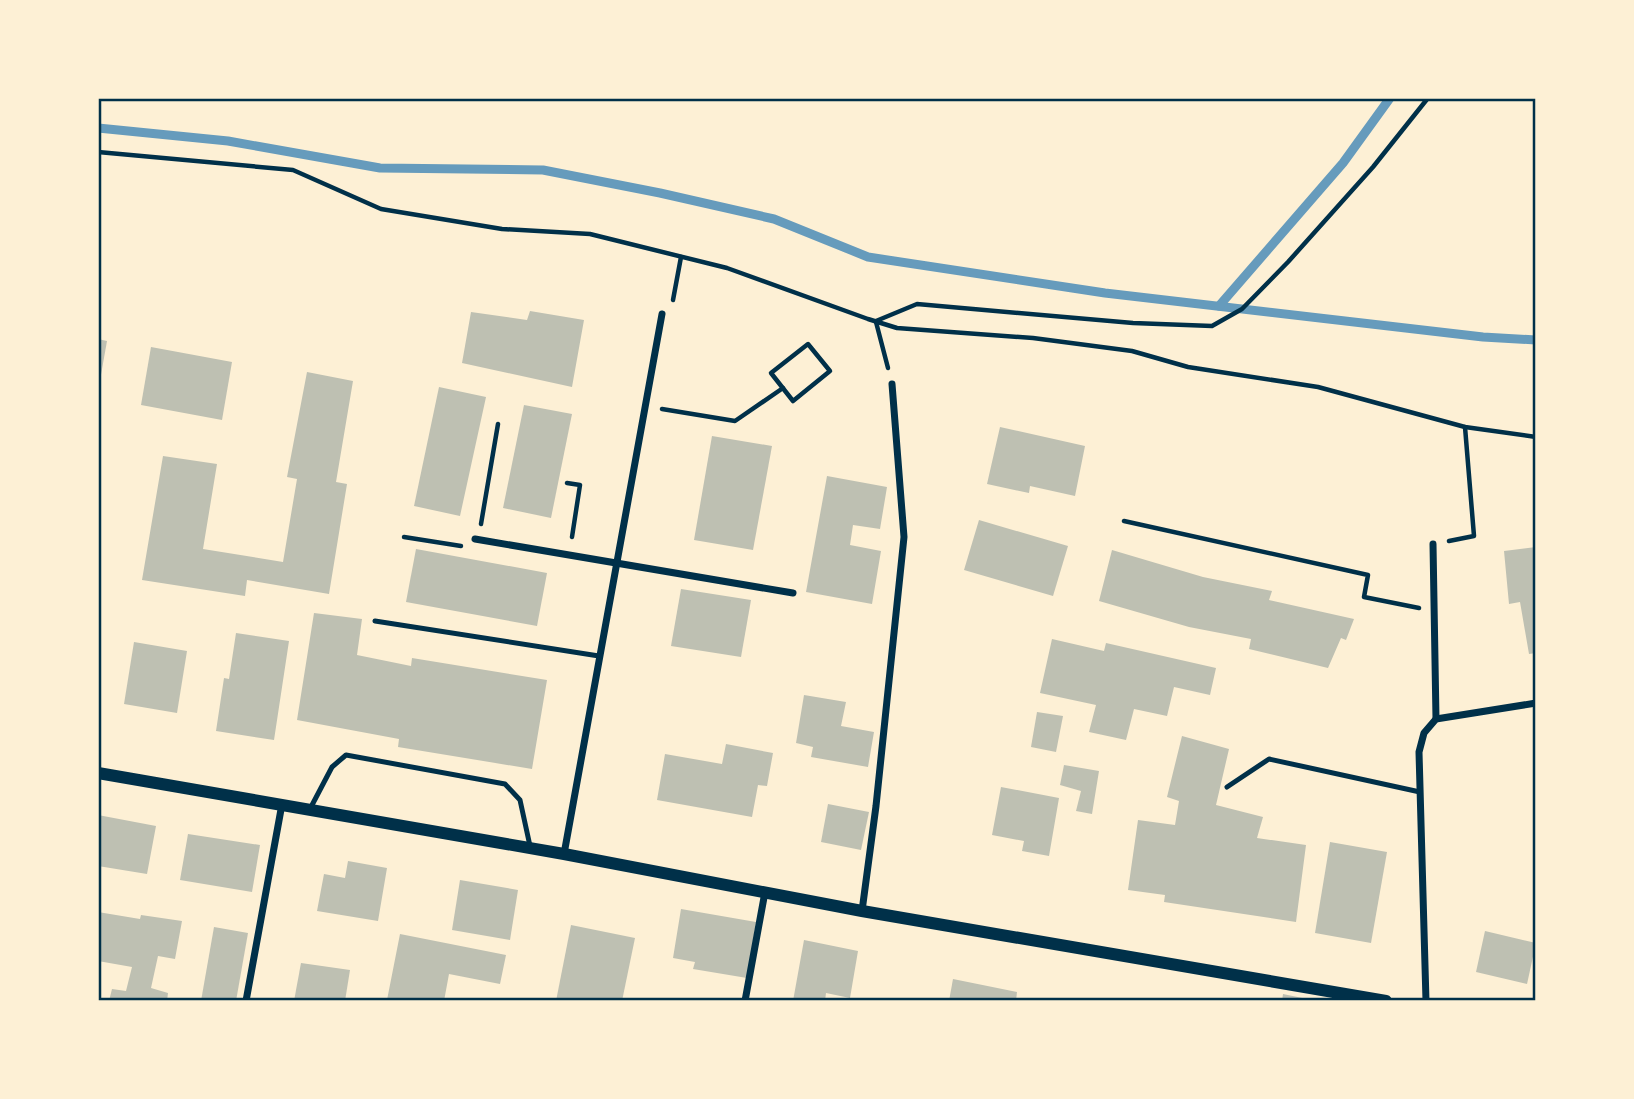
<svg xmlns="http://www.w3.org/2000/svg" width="1634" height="1099" viewBox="0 0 1634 1099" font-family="'PT Sans',sans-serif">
<rect width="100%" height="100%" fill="#fdf0d5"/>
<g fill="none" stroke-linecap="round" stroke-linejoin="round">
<!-- stream -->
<g stroke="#669bbc" stroke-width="9">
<polyline points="98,128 228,141 380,168 543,170 660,193 774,219 868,257 1105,293 1483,337 1536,340"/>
<polyline points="1219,306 1343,163 1390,98"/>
</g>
</g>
<!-- building -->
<g fill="#bec0b2">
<polygon points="530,311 584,320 572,387 462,363 471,312 527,320"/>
<polygon points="98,339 107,341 99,386 98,386"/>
<polygon points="151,347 232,362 222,420 141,405"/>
<polygon points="307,372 353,381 336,482 347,484 329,594 247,580 245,596 142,580 163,456 217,464 203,549 283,562 297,479 287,477"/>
<polygon points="439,387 486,397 460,516 414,506"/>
<polygon points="524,405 572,414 551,518 503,508"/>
<polygon points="1000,427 1085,446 1075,496 1030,486 1029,493 987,484"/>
<polygon points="712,436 772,446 753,550 694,540"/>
<polygon points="827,476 887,487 880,529 853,525 850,545 881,551 872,604 806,592"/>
<polygon points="979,520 1068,546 1053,596 964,570"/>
<polygon points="1536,547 1536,653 1529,654 1520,602 1509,604 1504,551"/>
<polygon points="416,549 547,573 537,626 406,602"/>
<polygon points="1112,550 1203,577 1272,591 1269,600 1354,619 1346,640 1341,638 1328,668 1249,649 1251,639 1189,627 1099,601"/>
<polygon points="681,589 751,600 741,657 671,646"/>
<polygon points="314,613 362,619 357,655 411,666 412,658 547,680 532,769 398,747 399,739 297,720"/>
<polygon points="236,633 289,641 274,740 216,731 224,678 229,679"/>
<polygon points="1052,639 1104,651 1106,643 1216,668 1210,695 1174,687 1167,716 1134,709 1126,740 1089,732 1096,705 1040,693"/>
<polygon points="134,642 187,651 177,713 124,704"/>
<polygon points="804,695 846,702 841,726 874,732 868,767 811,757 813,747 796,743"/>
<polygon points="1037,712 1063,716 1056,752 1031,747"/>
<polygon points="1182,736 1229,749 1216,805 1263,817 1257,838 1306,845 1296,922 1164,902 1165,895 1128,890 1138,820 1175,825 1179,801 1167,797"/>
<polygon points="726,744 773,753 767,786 758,785 752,817 657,800 665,754 722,764"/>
<polygon points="1064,765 1099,771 1092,814 1076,811 1081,791 1060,785"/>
<polygon points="1001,787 1059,798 1049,856 1022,851 1024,841 992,835"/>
<polygon points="828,804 869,812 861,850 821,842"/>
<polygon points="98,815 156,826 147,874 98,866"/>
<polygon points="188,834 260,845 252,892 180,880"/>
<polygon points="1330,842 1387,852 1371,943 1315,933"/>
<polygon points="348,861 387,868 378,921 317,911 324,874 345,878"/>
<polygon points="460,880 518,890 510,940 452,930"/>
<polygon points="681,909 756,922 747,978 693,969 695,962 673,958"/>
<polygon points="98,912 140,919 141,915 182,921 175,959 158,956 151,988 168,993 167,1001 109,1001 112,989 126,991 132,967 98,961"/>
<polygon points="571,925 635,938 622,1001 556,1001"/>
<polygon points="214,927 248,933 236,1001 201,1001"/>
<polygon points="1485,931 1536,943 1527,984 1476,972"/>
<polygon points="400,934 506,955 500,984 449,974 444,1001 387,1000"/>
<polygon points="804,940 858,951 850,998 826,993 825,1001 793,1001"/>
<polygon points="301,963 350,970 345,1001 294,1001"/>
<polygon points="953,979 1017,992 1016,1001 949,1001"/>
<polygon points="1283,994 1312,1000 1312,1001 1282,1001"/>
</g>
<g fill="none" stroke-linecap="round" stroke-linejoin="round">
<!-- path -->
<g stroke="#003049" stroke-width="4.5">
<polyline points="98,152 293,170 381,209 502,229 590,234 727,268 868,319 897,328 1033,338 1132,351 1188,367 1318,387 1465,427 1536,437"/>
<polyline points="673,300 681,257"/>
<polyline points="876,321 917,304 1133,323 1212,326 1242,309 1288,262 1373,167 1428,98"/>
<polyline points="876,322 888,368"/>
<polygon points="808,344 830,371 793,401 771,373"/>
<polyline points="662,409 735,421 783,388"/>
<polyline points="567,483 580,485 572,537"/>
<polyline points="1124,521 1368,575 1364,597 1419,608"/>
<polyline points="481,524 498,424"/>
<polyline points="404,537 461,546"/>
<polyline points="1449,541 1474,536 1465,427"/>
</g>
<!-- service -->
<g stroke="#003049" stroke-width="5">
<polyline points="375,621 599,656"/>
<polyline points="1227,787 1269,759 1420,792"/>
<polyline points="311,807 332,767 346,755 505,784 520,800 530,846"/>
</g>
<!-- minor -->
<g stroke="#003049" stroke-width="7">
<polyline points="475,539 793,593"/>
<polyline points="1433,544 1436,719"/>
<polyline points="564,854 662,314"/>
<polyline points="862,911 876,806 904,537 892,384"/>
<polyline points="246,1001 282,804"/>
<polyline points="745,1001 765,892"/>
<polyline points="1426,1001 1419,752 1424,733 1436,719 1536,703"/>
</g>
<!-- tertiary -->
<polyline stroke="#003049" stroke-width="12" points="98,773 564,854 862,911 1386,1001"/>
</g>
<!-- border -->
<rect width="1634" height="1099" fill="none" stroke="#fdf0d5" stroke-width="200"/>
<rect x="100" y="100" width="1434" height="899" fill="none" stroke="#003049" stroke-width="2.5"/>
</svg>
